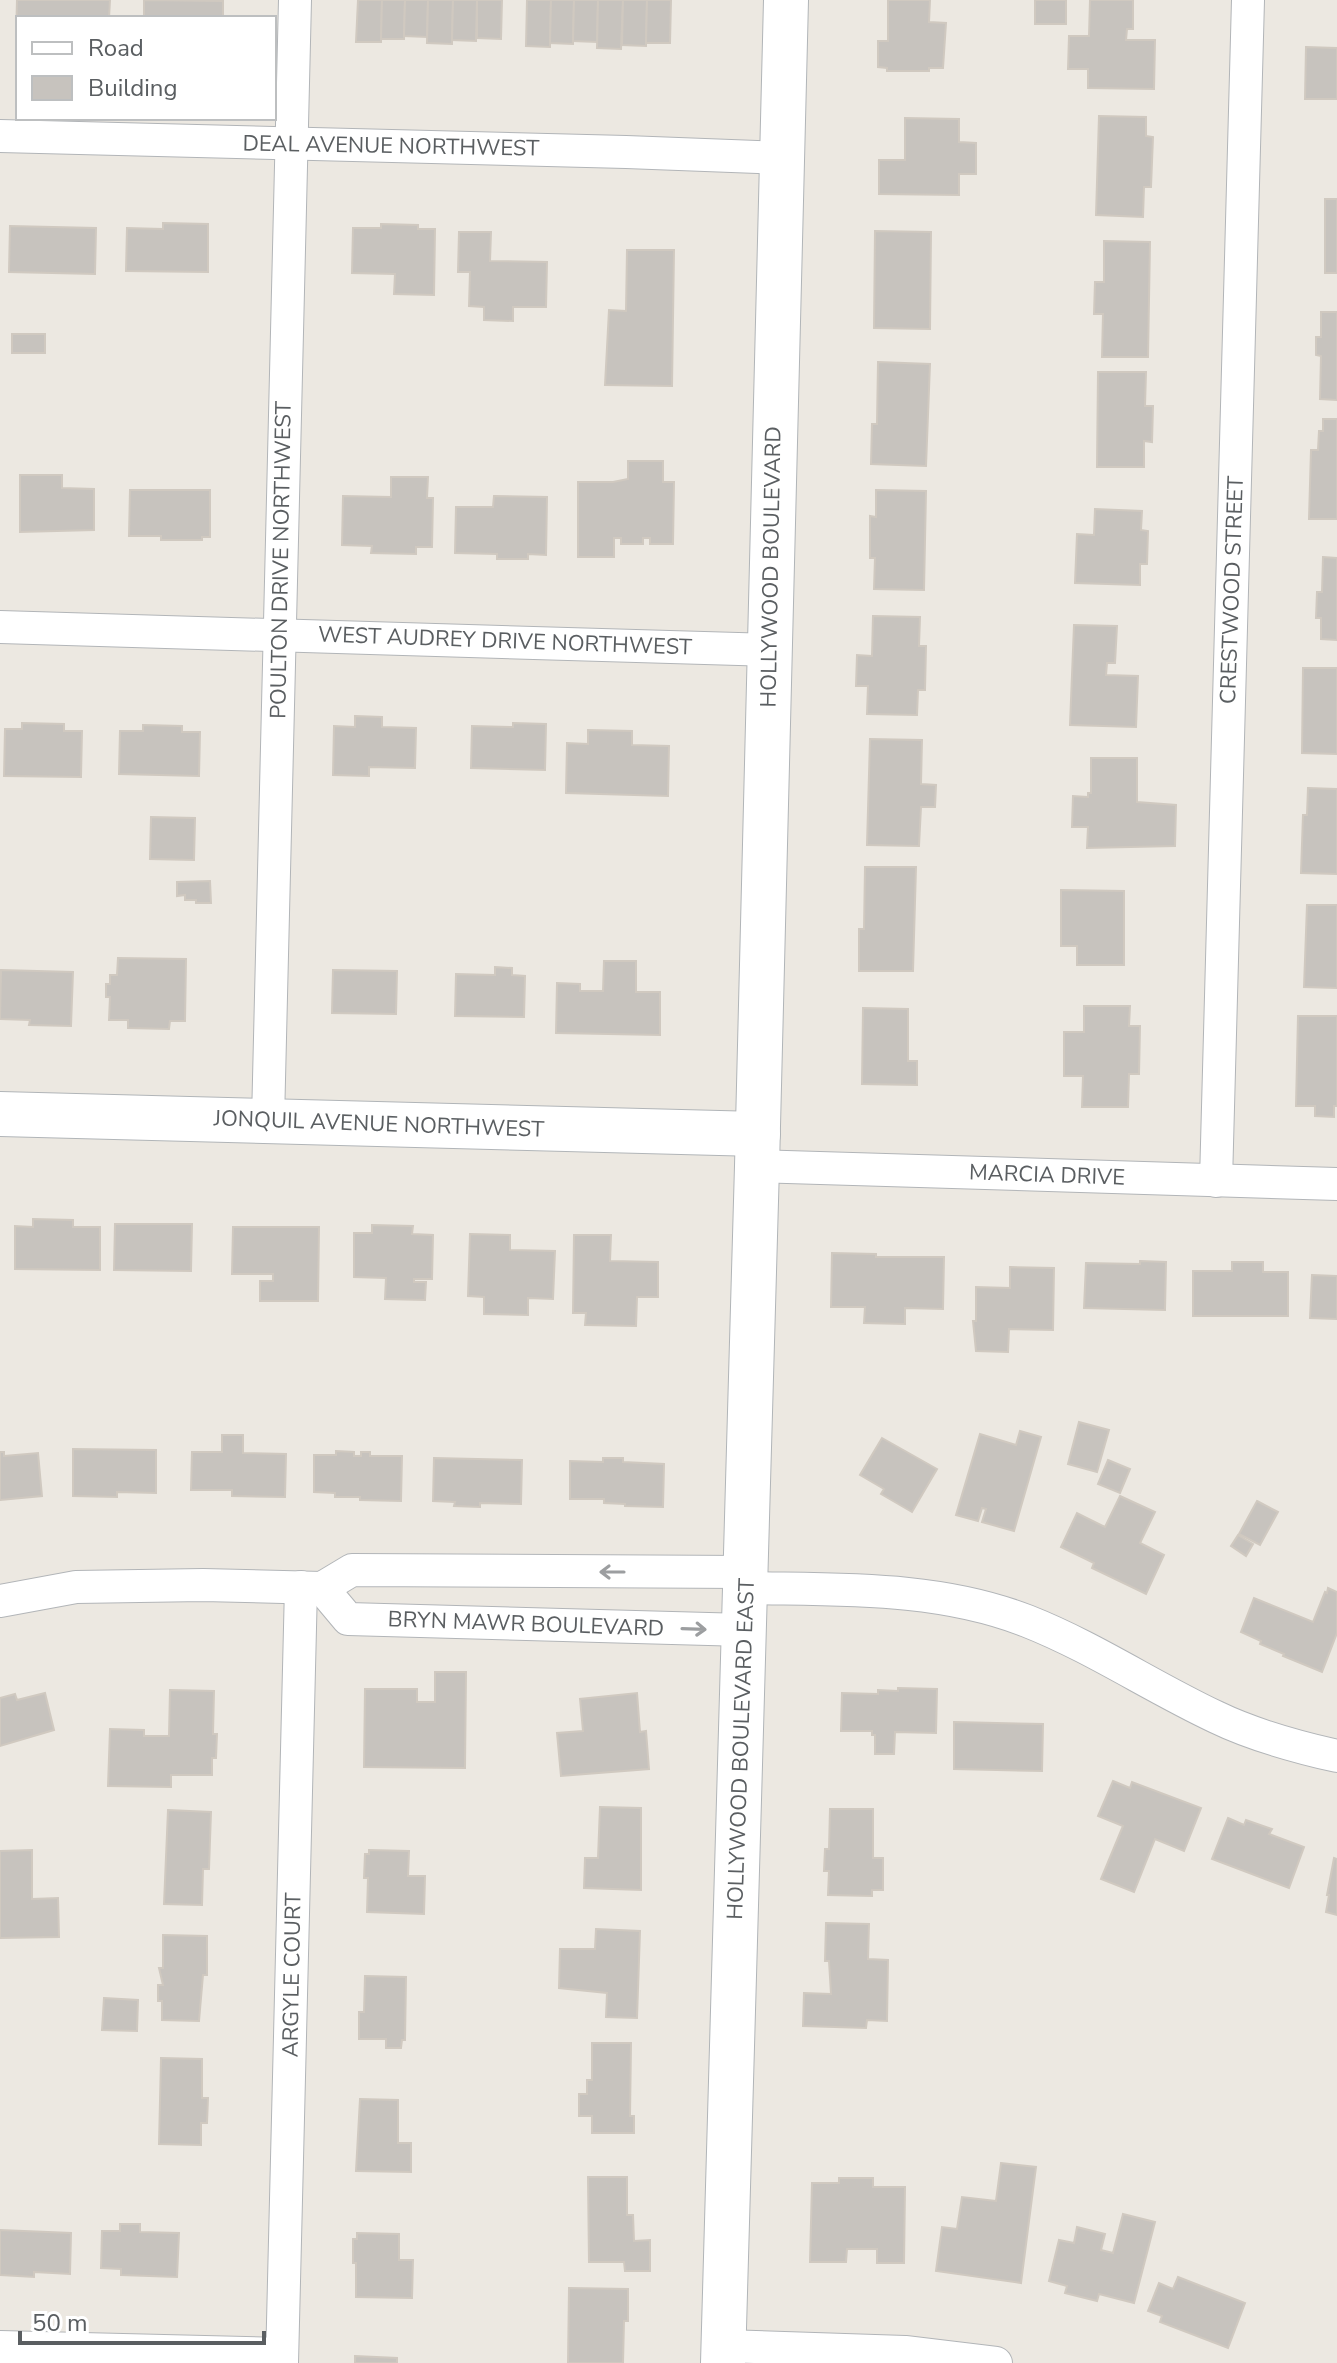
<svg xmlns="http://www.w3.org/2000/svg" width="1337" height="2363" viewBox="0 0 1337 2363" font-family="'Nunito Sans',sans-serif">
<rect width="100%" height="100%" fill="#ece8e1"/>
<!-- building -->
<g fill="#c7c3be" stroke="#d0c9c0" stroke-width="2">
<polygon points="17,0 110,0 109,18 18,18 16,40"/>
<polygon points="144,0 223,1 223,18 144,18"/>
<polygon points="358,0 382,0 381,42 356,42"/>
<polygon points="382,0 405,0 404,39 381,39"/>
<polygon points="405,0 428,0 427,37 404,36"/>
<polygon points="428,0 453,0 452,44 427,43"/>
<polygon points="453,0 477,0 476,41 452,40"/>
<polygon points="477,0 502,0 501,39 477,38"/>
<polygon points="527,0 551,0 550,47 526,46"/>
<polygon points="551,0 574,0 573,44 550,43"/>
<polygon points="574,0 598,0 597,42 573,41"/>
<polygon points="598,0 623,0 621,49 597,48"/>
<polygon points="623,0 647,0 646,46 622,45"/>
<polygon points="647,0 671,0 670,43 646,43"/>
<polygon points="888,0 930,0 929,22 946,23 943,68 929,68 929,71 887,71 887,68 878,67 878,41 888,41"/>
<rect x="1035" y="0" width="31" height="24"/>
<polygon points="1090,0 1133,0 1133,29 1127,29 1126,40 1155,40 1154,89 1088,88 1088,69 1068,69 1069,36 1089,36"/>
<polygon points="1306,47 1337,48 1337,99 1305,99"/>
<polygon points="1099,116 1146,117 1146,136 1153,137 1151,187 1144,187 1143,217 1096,215"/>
<polygon points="905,118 959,119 959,142 976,143 976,174 959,174 959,195 879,194 879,160 905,160"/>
<rect x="1325" y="199" width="12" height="74"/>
<polygon points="163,223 208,224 208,272 126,271 127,228 163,229"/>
<polygon points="381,224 418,225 418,229 435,229 434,295 394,294 395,274 352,273 353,228 381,228"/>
<polygon points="10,226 96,228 95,274 9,272"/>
<polygon points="875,231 931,232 930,329 874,328"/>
<polygon points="459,232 491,232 490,261 547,262 546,307 513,307 513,321 484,320 484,307 469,306 470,272 458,272"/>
<polygon points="1104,241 1150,242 1148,357 1102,357 1103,314 1094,314 1095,282 1104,282"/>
<polygon points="627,250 674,250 672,386 605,385 609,310 626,311"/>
<polygon points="1321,312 1337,312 1337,400 1320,399 1321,356 1316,355 1316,337 1321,337"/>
<rect x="12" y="334" width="33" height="19"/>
<polygon points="878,362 930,364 926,466 871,464 872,424 877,424"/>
<polygon points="1098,372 1146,372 1145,406 1153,406 1152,442 1144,441 1144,467 1097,467"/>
<polygon points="1323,419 1337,419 1337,519 1309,519 1311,450 1318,450 1319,431 1323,431"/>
<polygon points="628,461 663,461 663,482 674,482 673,544 650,544 650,538 643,538 643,544 621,544 621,538 614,538 614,557 578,557 578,482 613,482 628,479"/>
<polygon points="20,475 62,475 62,488 94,489 94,530 20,532"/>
<polygon points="391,477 428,477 427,498 433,498 432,547 416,547 416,554 371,553 372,546 342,545 343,496 391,497"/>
<polygon points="130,490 210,490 210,537 202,537 202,540 161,540 161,536 129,536"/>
<polygon points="876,490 926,491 924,590 874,589 875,558 870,558 870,516 876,517"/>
<polygon points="494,496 547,497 546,555 528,554 528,559 497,559 497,554 455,553 456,507 493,507"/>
<polygon points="1095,509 1142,511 1141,530 1148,531 1147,564 1140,564 1140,585 1075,583 1077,534 1094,535"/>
<polygon points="1323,557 1337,558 1337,640 1321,639 1321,618 1316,618 1317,592 1322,592"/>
<polygon points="873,616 920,617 919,646 926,646 925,690 918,690 917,715 867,714 868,686 856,686 857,655 872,656"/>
<polygon points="1074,625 1117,626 1115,663 1107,663 1106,675 1138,676 1136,727 1070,725"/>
<polygon points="1303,668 1337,668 1337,754 1302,753"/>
<polygon points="355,716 382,717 382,727 416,728 415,768 369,767 369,776 333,775 334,726 355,727"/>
<polygon points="22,723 64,724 64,731 82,731 81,777 4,776 5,729 22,729"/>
<polygon points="513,723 546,724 545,770 471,768 472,726 513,727"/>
<polygon points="143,725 182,726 182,732 200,732 199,776 119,774 120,731 143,731"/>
<polygon points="588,730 632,731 632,745 669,746 668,796 566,793 567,743 588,744"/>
<polygon points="870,739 922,740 921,784 936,785 935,807 921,807 919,846 867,845"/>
<polygon points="1091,758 1137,758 1137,802 1176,805 1175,846 1087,848 1088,827 1072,827 1073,796 1088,797 1088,793 1091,793"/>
<polygon points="1308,788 1337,789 1337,874 1301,873 1303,815 1307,815"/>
<polygon points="151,817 195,818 194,860 150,859"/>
<polygon points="865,867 916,867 913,971 859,971 859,929 864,929"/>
<polygon points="210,881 211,903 196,903 196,900 185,900 185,895 177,896 177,882"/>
<polygon points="1061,890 1124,891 1124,965 1077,965 1077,946 1061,946"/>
<polygon points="1307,905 1337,905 1337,988 1304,987"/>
<polygon points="118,958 186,959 185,1021 170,1021 169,1029 128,1028 128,1020 109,1020 110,997 106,997 106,984 110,984 110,975 117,975"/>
<polygon points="604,961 636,961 636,992 660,992 660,1035 556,1033 557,983 580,984 580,991 603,991"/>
<polygon points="495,967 512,968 512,975 525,976 524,1017 455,1016 456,974 495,975"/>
<polygon points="1,970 73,972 71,1026 29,1025 30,1020 0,1019"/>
<polygon points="333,970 397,971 396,1014 332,1013"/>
<polygon points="1084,1006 1130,1006 1129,1026 1140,1026 1139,1074 1129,1074 1128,1107 1082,1107 1083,1076 1064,1076 1064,1032 1084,1032"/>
<polygon points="863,1008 908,1009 908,1061 917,1061 917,1085 862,1084"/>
<polygon points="1298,1016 1337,1016 1337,1106 1334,1106 1334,1117 1315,1116 1315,1106 1296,1106"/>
<polygon points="33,1219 73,1220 73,1227 100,1227 100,1270 15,1269 15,1226 33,1227"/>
<polygon points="115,1224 192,1224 191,1271 114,1270"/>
<polygon points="372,1225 413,1226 412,1234 433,1235 432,1279 414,1279 414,1282 426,1282 425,1300 385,1299 386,1278 354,1277 354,1233 372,1233"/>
<polygon points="233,1227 319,1227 318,1301 260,1301 260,1281 273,1281 273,1274 232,1274"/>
<polygon points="470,1234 510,1235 510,1250 555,1251 553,1299 528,1298 528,1315 484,1314 484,1297 468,1296"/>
<polygon points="574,1235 611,1235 610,1261 658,1262 658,1297 637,1297 636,1326 585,1325 586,1313 573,1313"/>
<polygon points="832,1253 876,1254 876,1257 944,1257 943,1309 905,1308 905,1324 864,1323 865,1307 831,1307"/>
<polygon points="1140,1261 1166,1262 1165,1310 1084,1308 1086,1263 1140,1264"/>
<polygon points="1232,1262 1263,1262 1263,1272 1288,1272 1288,1316 1193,1316 1193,1271 1232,1271"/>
<polygon points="1010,1267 1054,1268 1053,1330 1009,1329 1008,1352 976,1351 973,1321 976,1321 976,1287 1010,1288"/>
<polygon points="1312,1275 1337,1276 1337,1319 1310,1318"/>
<polygon points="1079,1422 1109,1430 1097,1472 1068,1464"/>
<polygon points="1020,1431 1041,1437 1014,1531 982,1522 986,1509 982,1508 978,1521 956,1515 980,1434 1016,1445"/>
<polygon points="222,1435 243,1435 243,1453 286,1454 285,1497 232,1496 232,1490 191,1490 192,1452 222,1452"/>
<polygon points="882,1438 937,1469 912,1512 881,1494 884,1489 860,1475"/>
<polygon points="73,1449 156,1450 156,1493 117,1492 117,1497 73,1496"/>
<polygon points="336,1451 354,1452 354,1456 361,1456 361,1452 370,1452 370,1456 402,1456 401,1501 360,1500 360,1497 335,1497 335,1493 314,1492 314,1455 336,1455"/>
<polygon points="0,1452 4,1452 4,1456 38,1453 42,1496 0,1500"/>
<polygon points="434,1458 522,1460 521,1504 480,1503 480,1507 454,1506 455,1502 433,1501"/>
<polygon points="603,1458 623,1458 623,1462 664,1464 663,1507 625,1506 625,1504 604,1503 604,1499 570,1499 570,1461 603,1462"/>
<polygon points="1108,1460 1130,1469 1120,1493 1098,1484"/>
<polygon points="1120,1496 1155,1512 1140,1543 1164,1555 1146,1594 1092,1568 1094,1563 1061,1547 1077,1513 1105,1527"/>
<polygon points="1257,1501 1278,1512 1260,1545 1239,1534"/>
<polygon points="1238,1535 1253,1544 1246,1556 1231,1546"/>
<polygon points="1328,1588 1337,1592 1337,1633 1322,1672 1283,1656 1284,1654 1260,1644 1261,1641 1241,1632 1254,1598 1313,1622 1325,1592 1327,1593"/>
<polygon points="435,1672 466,1672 465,1768 364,1767 365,1689 417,1689 417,1702 435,1702"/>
<polygon points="898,1688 937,1689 936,1733 895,1732 894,1754 875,1754 875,1735 872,1735 872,1731 841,1731 842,1693 878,1694 878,1690 898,1691"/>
<polygon points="170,1690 214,1691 213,1734 217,1734 216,1758 212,1758 212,1775 171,1775 171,1787 108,1786 110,1729 144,1730 144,1736 169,1736"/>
<polygon points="45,1693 54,1730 0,1746 0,1698 15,1694 17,1700"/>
<polygon points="637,1693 640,1732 646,1731 649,1769 561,1776 557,1733 583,1731 580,1699"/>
<polygon points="954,1722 1043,1724 1042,1771 954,1769"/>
<polygon points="1113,1781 1130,1788 1132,1782 1201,1808 1184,1851 1155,1839 1134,1892 1101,1879 1123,1826 1098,1816"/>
<polygon points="600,1807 641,1808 641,1890 584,1888 585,1858 598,1858"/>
<polygon points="830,1809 873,1809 873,1858 883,1858 883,1890 872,1890 872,1896 828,1895 829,1871 824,1871 825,1849 829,1849"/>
<polygon points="168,1810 211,1812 209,1869 203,1869 202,1905 164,1904"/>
<polygon points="1228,1818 1244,1825 1246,1820 1272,1829 1269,1834 1304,1847 1289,1888 1212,1859"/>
<polygon points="32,1850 32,1899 58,1898 59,1937 0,1938 0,1851"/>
<polygon points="369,1850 409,1851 408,1876 425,1876 424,1914 367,1912 368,1878 364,1878 365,1854 369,1854"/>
<polygon points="1334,1858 1337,1859 1337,1915 1326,1912 1329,1895 1327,1895"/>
<polygon points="826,1923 869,1924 868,1959 888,1960 887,2021 867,2020 866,2028 803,2026 804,1993 831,1994 829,1961 825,1961"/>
<polygon points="596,1929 640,1931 637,2018 606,2017 607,1993 559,1988 560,1949 595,1949"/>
<polygon points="163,1935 207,1936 207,1975 203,1975 199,2021 162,2020 162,2001 158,2001 158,1985 163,1985 159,1968 163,1968"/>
<polygon points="365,1976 406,1977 405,2040 402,2040 401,2048 386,2048 386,2039 359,2039 359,2012 364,2012"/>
<polygon points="104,1998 138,2000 137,2031 102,2030"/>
<polygon points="592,2043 631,2043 630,2116 634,2116 634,2133 592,2133 592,2116 579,2116 579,2094 587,2094 587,2080 592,2080"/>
<polygon points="161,2058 202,2059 202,2098 208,2098 207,2123 201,2123 201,2145 159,2144"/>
<polygon points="360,2099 398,2100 398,2143 411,2143 411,2172 356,2171"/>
<polygon points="1001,2163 1036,2167 1021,2283 936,2271 942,2227 957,2229 962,2197 996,2201"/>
<polygon points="588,2177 627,2177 627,2215 633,2215 634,2241 650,2240 650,2271 625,2271 624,2262 589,2262"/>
<polygon points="839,2178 873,2178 873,2187 905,2187 904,2263 877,2263 877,2249 847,2249 846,2262 810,2262 812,2183 839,2183"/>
<polygon points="1123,2214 1155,2222 1134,2303 1099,2294 1097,2301 1065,2293 1067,2286 1049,2281 1059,2240 1074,2243 1077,2227 1105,2234 1101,2250 1113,2253"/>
<polygon points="120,2224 140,2224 140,2232 179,2233 177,2277 121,2275 121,2269 101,2268 102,2231 120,2231"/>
<polygon points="0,2230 71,2233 70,2274 34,2272 34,2277 0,2275"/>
<polygon points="357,2233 399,2234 399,2260 413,2260 412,2298 356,2297 356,2263 353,2263 353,2239 357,2239"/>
<polygon points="1178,2277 1245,2303 1228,2348 1160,2322 1162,2316 1148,2311 1159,2283 1173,2289"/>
<polygon points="569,2288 628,2289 628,2321 624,2321 623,2363 568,2363"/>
<polygon points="355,2356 397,2358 397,2363 355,2363"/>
</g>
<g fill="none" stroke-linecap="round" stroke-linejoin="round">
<defs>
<g id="street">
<polyline points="0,136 626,152 782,158"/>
<polyline points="0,627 769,650"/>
<polyline points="268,1121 295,0"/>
<polyline points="757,1166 1337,1184"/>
<polyline points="1216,1181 1248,0"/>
<polyline points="322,1588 348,1619 745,1630"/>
<path d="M746,1588C840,1590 938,1586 1027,1621C1093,1647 1152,1687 1216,1717C1253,1735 1297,1747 1337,1756"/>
<polyline points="0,1601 76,1587 203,1585 322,1588 352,1570 746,1572"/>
<polyline points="724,2346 905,2352 996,2363"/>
<polyline points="0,2347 282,2354"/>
<polyline points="282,2363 301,1587"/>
</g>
<g id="secondary">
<polyline points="0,1114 758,1134"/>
<polyline points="723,2363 757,1166 786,0"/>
</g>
</defs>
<!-- street casing -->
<use href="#street" stroke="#b2b5b8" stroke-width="34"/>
<!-- secondary casing -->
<use href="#secondary" stroke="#b1b5b8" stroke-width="46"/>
<!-- street -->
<use href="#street" stroke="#fff" stroke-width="32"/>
<!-- secondary -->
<use href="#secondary" stroke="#fff" stroke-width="44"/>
</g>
<!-- one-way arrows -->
<defs><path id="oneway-shaft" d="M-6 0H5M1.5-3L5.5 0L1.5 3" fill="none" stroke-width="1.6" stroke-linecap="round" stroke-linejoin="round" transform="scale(2)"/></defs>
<g stroke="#9c9ea0">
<use href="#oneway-shaft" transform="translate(612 1572) rotate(-180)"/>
<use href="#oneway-shaft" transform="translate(694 1629) rotate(2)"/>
</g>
<g text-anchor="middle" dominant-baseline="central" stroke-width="6" stroke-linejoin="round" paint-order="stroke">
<!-- street labels -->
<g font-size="22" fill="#5a5e61" stroke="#fff">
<text transform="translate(391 146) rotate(1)">DEAL AVENUE NORTHWEST</text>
<text transform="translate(281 560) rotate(-89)">POULTON DRIVE NORTHWEST</text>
<text transform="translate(771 567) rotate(-89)">HOLLYWOOD BOULEVARD</text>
<text transform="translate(1232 590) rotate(-88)">CRESTWOOD STREET</text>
<text transform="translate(505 641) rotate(2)">WEST AUDREY DRIVE NORTHWEST</text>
<text transform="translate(379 1124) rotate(2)">JONQUIL AVENUE NORTHWEST</text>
<text transform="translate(1047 1175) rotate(2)">MARCIA DRIVE</text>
<text transform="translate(526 1624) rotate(2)">BRYN MAWR BOULEVARD</text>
<text transform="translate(741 1749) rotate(-88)">HOLLYWOOD BOULEVARD EAST</text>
<text transform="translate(292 1975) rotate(-89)">ARGYLE COURT</text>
</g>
</g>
<!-- legend -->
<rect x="16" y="16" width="260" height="104" fill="#ffffff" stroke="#bdbfc0" stroke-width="2"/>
<rect x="32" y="42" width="40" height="12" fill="#ffffff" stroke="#bdbfc0" stroke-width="2"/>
<text x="88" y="56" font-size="24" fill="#5a5e61">Road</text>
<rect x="32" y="76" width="40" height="24" fill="#c7c3be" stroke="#bdbfc0" stroke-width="2"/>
<text x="88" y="96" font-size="24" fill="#5a5e61">Building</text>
<!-- scale -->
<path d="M20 2331v12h244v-12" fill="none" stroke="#5a5e61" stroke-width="4"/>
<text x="32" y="2331" font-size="24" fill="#5a5e61" stroke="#ffffff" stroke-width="6" paint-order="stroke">50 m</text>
</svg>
